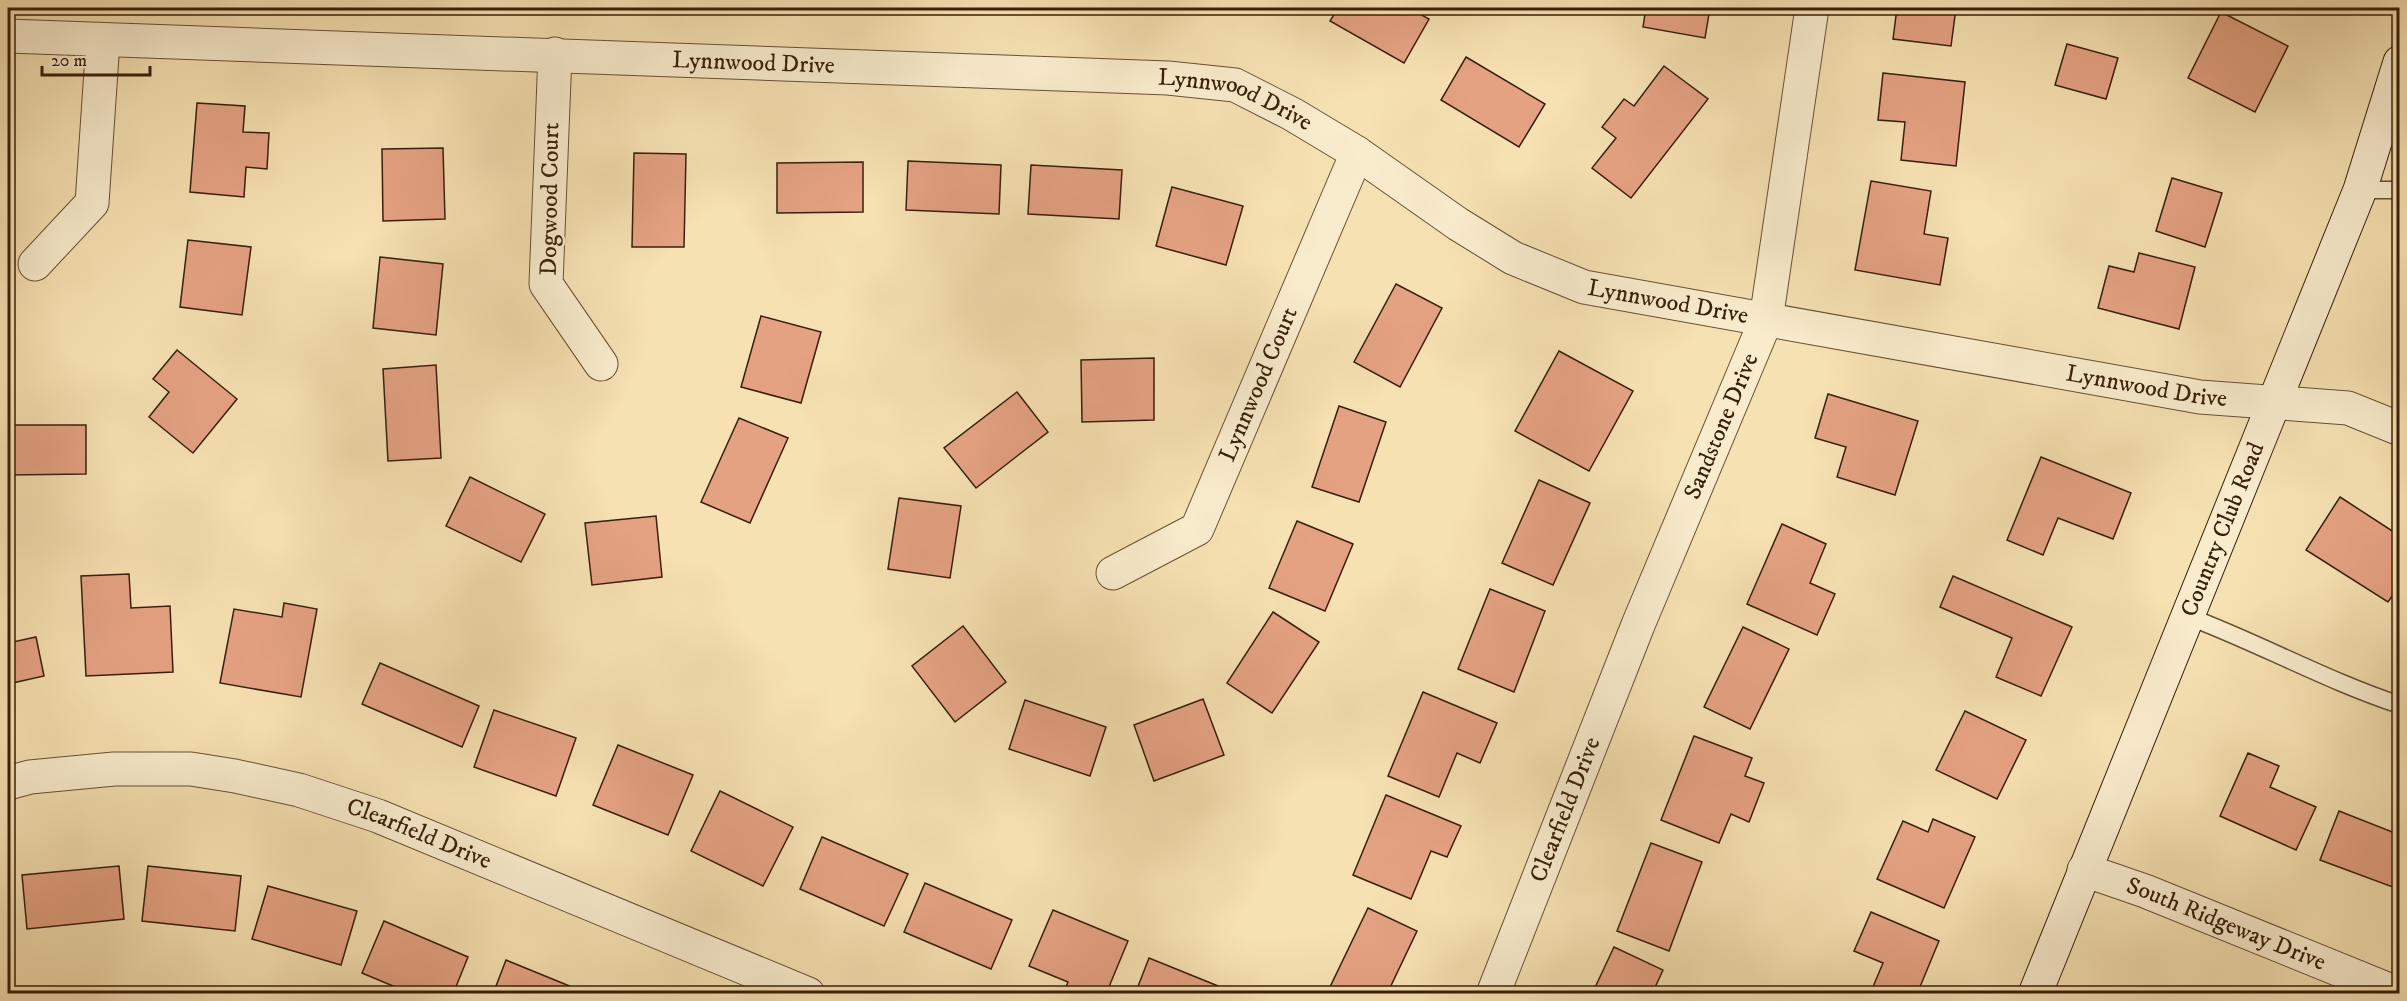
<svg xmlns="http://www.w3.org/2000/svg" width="2407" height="1001" viewBox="0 0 2407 1001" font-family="'IM FELL DW Pica',serif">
<rect width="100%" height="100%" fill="#f6e1b2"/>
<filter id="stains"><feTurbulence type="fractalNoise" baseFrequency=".00333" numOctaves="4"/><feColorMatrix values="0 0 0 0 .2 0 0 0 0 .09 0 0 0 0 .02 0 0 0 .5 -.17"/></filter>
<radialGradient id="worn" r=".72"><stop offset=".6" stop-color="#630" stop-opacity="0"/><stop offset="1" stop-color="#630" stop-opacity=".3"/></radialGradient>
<!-- building -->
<g fill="#e5a283" stroke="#381f0a" stroke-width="1.5">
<polygon points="1338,8 1409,8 1429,19 1404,63 1330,21"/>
<polygon points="1646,8 1710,8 1705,38 1643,27"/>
<polygon points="1897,8 1956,8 1951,46 1893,39"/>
<polygon points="2221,12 2288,46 2255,112 2188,78"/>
<polygon points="2067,44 2118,58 2106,99 2055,85"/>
<polygon points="1466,57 1545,104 1519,147 1441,100"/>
<polygon points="1664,66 1708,99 1631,198 1592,168 1616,138 1602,127 1624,99 1634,106"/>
<polygon points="1883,73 1965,82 1956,166 1901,160 1905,122 1878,120"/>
<polygon points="197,103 245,106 243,132 269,133 267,169 246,167 244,197 190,192"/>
<polygon points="443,148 445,219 383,221 382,149"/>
<polygon points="634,153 686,154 684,247 632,247"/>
<polygon points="908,161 1001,165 999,214 906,210"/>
<polygon points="863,162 863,212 777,213 777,163"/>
<polygon points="1031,165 1122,170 1119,219 1028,214"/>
<polygon points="2172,178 2222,193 2205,247 2156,231"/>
<polygon points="1871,181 1931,191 1924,234 1948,238 1940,285 1855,270"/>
<polygon points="1172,187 1243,206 1226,265 1156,246"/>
<polygon points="188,240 251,247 242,315 180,307"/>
<polygon points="2139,253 2195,267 2179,329 2098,308 2109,266 2134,272"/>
<polygon points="380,257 443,264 436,335 373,328"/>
<polygon points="1396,284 1442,308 1400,387 1354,362"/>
<polygon points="761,316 821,332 801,403 741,387"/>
<polygon points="177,350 237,399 193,453 149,417 169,392 153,379"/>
<polygon points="1559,351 1633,391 1589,471 1515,431"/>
<polygon points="1154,358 1154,420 1082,422 1081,360"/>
<polygon points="436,365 441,458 388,461 383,369"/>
<polygon points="1017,392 1048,432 976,488 944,448"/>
<polygon points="1828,394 1918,421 1895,495 1837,477 1846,447 1815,438"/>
<polygon points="1339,406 1386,422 1359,502 1312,487"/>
<polygon points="739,418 788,438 750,523 701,502"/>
<polygon points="8,425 86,425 86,474 8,475"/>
<polygon points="2041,457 2131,493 2113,539 2058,518 2043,555 2007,540"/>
<polygon points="470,477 545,514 521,562 446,526"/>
<polygon points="1539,480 1590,503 1553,585 1502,563"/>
<polygon points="2340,497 2400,536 2400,585 2388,602 2306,550"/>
<polygon points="899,498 961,506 950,578 888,569"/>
<polygon points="656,516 662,577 592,585 585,523"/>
<polygon points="1297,521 1353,544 1325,611 1269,588"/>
<polygon points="1782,524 1826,544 1810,583 1835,594 1817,635 1747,604"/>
<polygon points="129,574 131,608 170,606 173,672 86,676 81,576"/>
<polygon points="1953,576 2072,627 2041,696 1996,677 2012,638 1940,607"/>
<polygon points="1490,589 1545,611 1514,692 1458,669"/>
<polygon points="284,603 317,609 301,697 220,683 234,609 282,617"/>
<polygon points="1273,612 1319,642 1272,713 1227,683"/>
<polygon points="963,626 1006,682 955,722 912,666"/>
<polygon points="1743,627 1789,649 1750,729 1704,707"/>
<polygon points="36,637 44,676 8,684 8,643"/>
<polygon points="380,663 479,706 462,747 362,704"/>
<polygon points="1423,692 1497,723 1480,763 1457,753 1439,797 1388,776"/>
<polygon points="1203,699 1224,755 1154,781 1134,725"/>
<polygon points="1025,700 1106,727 1090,776 1009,749"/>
<polygon points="494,710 576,738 556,796 474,767"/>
<polygon points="1965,711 2026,740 1997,799 1936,770"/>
<polygon points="1694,736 1752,758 1745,776 1764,783 1749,822 1731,814 1719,843 1661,820"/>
<polygon points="618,745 693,775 668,835 593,805"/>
<polygon points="2248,753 2279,766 2270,787 2316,807 2296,850 2220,816"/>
<polygon points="720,791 793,827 763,886 691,851"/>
<polygon points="1386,795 1461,826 1447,857 1431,851 1411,899 1353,875"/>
<polygon points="2339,811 2400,835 2398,889 2320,860"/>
<polygon points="1933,819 1975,837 1944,908 1877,879 1903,821 1928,832"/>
<polygon points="822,837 908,874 884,926 800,889"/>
<polygon points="1651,843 1702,862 1669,951 1617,931"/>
<polygon points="119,866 124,919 27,929 22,875"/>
<polygon points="148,866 241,876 235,931 142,921"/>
<polygon points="925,883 1012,920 991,969 904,932"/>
<polygon points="268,886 357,911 341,965 252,939"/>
<polygon points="1368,908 1417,931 1387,994 1344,994 1330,987"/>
<polygon points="1053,910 1128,941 1106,994 1063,994 1068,982 1029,966"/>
<polygon points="1871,912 1939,941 1917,994 1870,994 1883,963 1854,951"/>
<polygon points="384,921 468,957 453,994 412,994 362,973"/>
<polygon points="1614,947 1663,970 1652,994 1592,994"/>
<polygon points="1149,958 1218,986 1214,994 1135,994"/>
<polygon points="506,960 589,994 493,994"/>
</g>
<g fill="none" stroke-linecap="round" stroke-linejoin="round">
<defs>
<g id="service">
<polyline points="2360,190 2400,190"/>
<path d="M2187,616C2259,643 2327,681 2400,705"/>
</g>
<g id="minor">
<path id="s1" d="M8,36L1059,74L1168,78L1235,85L1292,114L1357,153L1458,224L1513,258L1584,287L2200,397L2348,408L2400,429"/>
<polyline points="555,54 546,284 601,364"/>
<polyline points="35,264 92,203 103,41"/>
<path id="s2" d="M1113,573L1197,529L1357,153"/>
<path id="s3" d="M8,783L30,777L114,769H191L235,776L299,790L378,816L808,994"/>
<path id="s4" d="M2084,870L2145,891L2399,994"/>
<path id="s5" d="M1493,994L1638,625L1766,320L1812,8"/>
</g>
<g id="secondary">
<path id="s6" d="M2035,994L2360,190L2400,62"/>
</g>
</defs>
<!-- service casing -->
<use href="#service" stroke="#685034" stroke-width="19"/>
<!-- minor casing -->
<use href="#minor" stroke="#685034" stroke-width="35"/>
<!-- secondary casing -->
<use href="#secondary" stroke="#381f0a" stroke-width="35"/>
<!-- service -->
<use href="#service" stroke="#f9eccd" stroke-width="16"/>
<!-- minor -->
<use href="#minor" stroke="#f9eccd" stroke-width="33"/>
<!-- secondary -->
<use href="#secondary" stroke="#f9eccd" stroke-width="33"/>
</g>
<g text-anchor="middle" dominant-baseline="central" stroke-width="5" stroke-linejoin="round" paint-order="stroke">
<!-- street labels -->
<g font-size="24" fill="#381f0a" stroke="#f9eccd">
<text stroke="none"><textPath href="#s1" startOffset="746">Lynnwood Drive</textPath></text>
<text stroke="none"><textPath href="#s1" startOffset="1232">Lynnwood Drive</textPath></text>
<text transform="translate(550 199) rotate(-89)">Dogwood Court</text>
<text stroke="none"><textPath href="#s1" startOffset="1718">Lynnwood Drive</textPath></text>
<text stroke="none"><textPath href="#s2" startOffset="252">Lynnwood Court</textPath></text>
<text stroke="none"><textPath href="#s1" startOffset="2204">Lynnwood Drive</textPath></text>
<text stroke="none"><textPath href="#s5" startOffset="612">Sandstone Drive</textPath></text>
<text stroke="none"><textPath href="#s6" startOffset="501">Country Club Road</textPath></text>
<text stroke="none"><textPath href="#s5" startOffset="198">Clearfield Drive</textPath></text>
<text stroke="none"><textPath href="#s3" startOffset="422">Clearfield Drive</textPath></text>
<text stroke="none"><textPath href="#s4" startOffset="152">South Ridgeway Drive</textPath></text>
</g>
</g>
<!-- margin -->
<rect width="2407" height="1001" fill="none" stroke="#f6e1b2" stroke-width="30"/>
<rect x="9" y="9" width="2389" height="983" fill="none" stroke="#381f0a" stroke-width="3"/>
<rect x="15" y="15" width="2377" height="971" fill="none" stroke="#381f0a" stroke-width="1.5"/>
<!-- scale -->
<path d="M42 66v9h108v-9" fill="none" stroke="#381f0a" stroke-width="3"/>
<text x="51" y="66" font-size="18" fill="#381f0a" stroke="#f9eccd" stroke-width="4.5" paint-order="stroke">20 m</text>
<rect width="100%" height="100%" filter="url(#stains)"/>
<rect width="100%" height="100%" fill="url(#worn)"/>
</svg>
